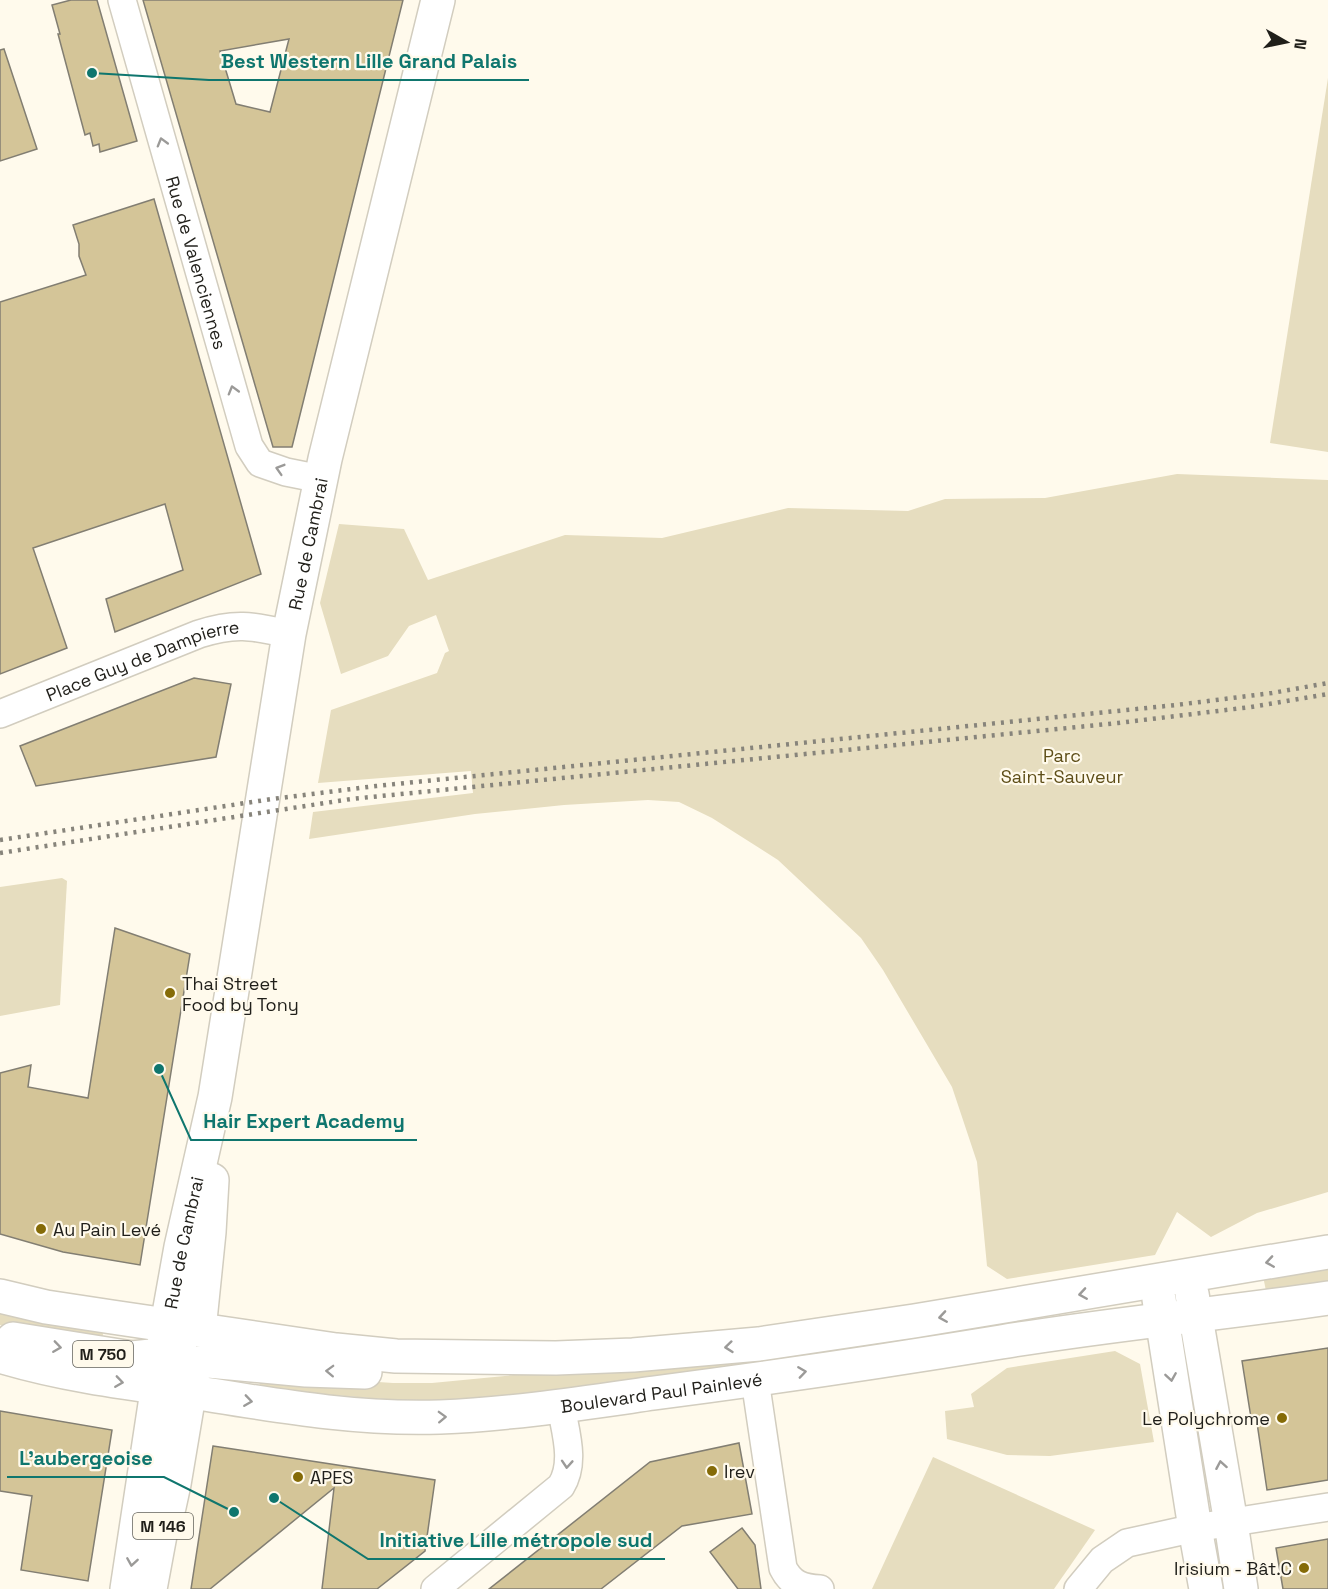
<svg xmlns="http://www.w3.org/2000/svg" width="1328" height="1589" viewBox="0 0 1328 1589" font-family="'Space Grotesk',sans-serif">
<rect width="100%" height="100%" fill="#fffaec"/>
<!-- green -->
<g fill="#e6ddbf">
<polygon points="1328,78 1328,452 1270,443"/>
<polygon points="1177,474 1328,480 1328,1192 1257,1213 1211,1237 1177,1212 1155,1255 1007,1279 987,1266 977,1162 952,1087 883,970 861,938 778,860 712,818 679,802 648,800 564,805 475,814 309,839 313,812 473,793 471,771 318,783 331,710 437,673 445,653 449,651 436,615 409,626 388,656 341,674 320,603 339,524 404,529 428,580 565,535 662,538 788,508 908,511 945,499 1045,498"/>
<polygon points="62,878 67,881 60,1005 0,1016 0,887"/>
<polygon points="1328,1264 1328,1283 1266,1291 1263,1276"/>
<polygon points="0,1307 104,1329 101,1344 0,1325"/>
<polygon points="1009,1317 1010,1327 557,1395 432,1403 259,1389 261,1374 393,1383 432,1383 555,1371"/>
<polygon points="1115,1351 1140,1364 1154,1442 1050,1456 1007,1455 947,1439 945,1411 974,1407 971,1394 1007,1368"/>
<polygon points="933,1457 1095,1530 1054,1589 872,1589"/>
</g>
<!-- building -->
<g fill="#d4c598" stroke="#827e72" stroke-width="1.5" fill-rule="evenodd">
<polygon points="71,0 97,0 137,141 100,152 99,144 93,146 90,133 85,135 58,34 60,34 52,5"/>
<path d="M143,0H403L292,447H273ZM289,39L270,112L236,104L220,51Z"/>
<polygon points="4,49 37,149 0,161 0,50"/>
<polygon points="154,199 261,574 115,632 106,599 183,570 165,504 33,548 67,648 0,674 0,302 86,275 79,256 79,244 73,225"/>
<polygon points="194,678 231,684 216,757 36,786 20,746"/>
<polygon points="115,928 190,954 140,1265 63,1252 0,1234 0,1073 31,1065 28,1087 88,1098"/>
<polygon points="1328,1348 1328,1480 1267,1490 1257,1423 1252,1424 1242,1361"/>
<polygon points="0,1411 112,1430 88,1581 21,1570 32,1496 0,1491"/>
<polygon points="739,1443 752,1514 682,1526 601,1589 489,1589 650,1462"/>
<polygon points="213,1446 435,1480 425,1551 377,1589 322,1589 334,1488 210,1589 191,1589"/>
<polygon points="742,1528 755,1545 761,1589 738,1589 710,1552"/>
<polygon points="1328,1539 1328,1589 1283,1589 1276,1548"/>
</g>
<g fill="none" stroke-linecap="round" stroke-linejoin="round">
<defs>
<g id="minor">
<path id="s1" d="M122,0L249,446L260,463L286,472L321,479"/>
<path id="s2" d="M0,714L199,634C236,622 252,626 289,634"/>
<path d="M755,1380L783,1568C791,1584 802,1588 820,1589"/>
<path d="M435,1589L561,1486C576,1462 565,1431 561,1406"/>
<polyline points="1078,1589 1102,1560 1127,1543 1195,1528 1328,1507"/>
</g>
<g id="secondary">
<path id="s3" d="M167,1325L181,1247L215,1097L289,634L325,459L438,0"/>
<polyline points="199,1330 209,1232 212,1180"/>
</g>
<g id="primary">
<polyline points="1192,1294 1231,1523"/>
<polyline points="0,1296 46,1307 112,1317 336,1350 396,1356 556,1358 633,1355 759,1344 914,1321 1328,1252"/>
<polyline points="1159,1299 1195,1528"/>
<polyline points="13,1339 132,1358 161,1355 180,1348"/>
<path id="s4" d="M0,1356C63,1375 127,1383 192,1392C274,1405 357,1420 440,1417C512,1414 583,1403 654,1393C770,1378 885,1361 1001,1342C1109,1324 1219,1314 1328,1298"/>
<path d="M156,1388C173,1374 188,1364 209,1361L306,1370L365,1372"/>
<polyline points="127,1589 167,1325"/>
<polyline points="150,1589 160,1535 169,1507 174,1484 193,1371"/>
</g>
<g id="trunk">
<polyline points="1231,1523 1241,1589"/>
<polyline points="1195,1528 1206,1589"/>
</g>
</defs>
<!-- minor casing -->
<use href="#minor" stroke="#d2cdbf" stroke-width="30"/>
<!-- secondary casing -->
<use href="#secondary" stroke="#d2cdbf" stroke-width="36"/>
<!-- primary casing -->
<use href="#primary" stroke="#d2cdbf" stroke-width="36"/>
<!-- trunk casing -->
<use href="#trunk" stroke="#d2cdbf" stroke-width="36"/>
<!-- minor -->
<use href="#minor" stroke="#fff" stroke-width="27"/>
<!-- secondary -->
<use href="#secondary" stroke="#fff" stroke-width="33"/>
<!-- primary -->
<use href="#primary" stroke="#fff" stroke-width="33"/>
<!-- trunk -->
<use href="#trunk" stroke="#fff" stroke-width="33"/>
<!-- rail -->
<g stroke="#87847b" stroke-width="4.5" stroke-dasharray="3 6" stroke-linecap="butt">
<polyline points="0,840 272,799 376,786 1176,705 1272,693 1328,683"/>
<polyline points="0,853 351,799 1118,723 1251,707 1328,694"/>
</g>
</g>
<!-- one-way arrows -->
<defs><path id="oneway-chevron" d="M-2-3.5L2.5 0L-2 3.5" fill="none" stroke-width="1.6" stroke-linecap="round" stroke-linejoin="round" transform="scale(1.5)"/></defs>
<g stroke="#9b9a98">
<use href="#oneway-chevron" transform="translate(162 142) rotate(-106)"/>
<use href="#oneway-chevron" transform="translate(233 390) rotate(-106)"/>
<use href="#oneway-chevron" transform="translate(280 469) rotate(-163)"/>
<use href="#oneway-chevron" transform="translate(1270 1262) rotate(171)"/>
<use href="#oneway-chevron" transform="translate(1083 1294) rotate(171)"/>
<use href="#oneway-chevron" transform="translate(943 1317) rotate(171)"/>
<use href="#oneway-chevron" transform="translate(57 1347) rotate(8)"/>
<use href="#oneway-chevron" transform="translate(729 1347) rotate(174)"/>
<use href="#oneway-chevron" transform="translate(330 1371) rotate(-178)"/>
<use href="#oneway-chevron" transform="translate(802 1372) rotate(-8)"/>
<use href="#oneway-chevron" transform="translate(1171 1377) rotate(81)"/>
<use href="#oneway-chevron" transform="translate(119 1382) rotate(8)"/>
<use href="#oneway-chevron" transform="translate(248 1401) rotate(8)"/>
<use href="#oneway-chevron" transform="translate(442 1417) rotate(-2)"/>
<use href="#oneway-chevron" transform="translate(567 1464) rotate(94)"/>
<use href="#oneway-chevron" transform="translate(1221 1465) rotate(-100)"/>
<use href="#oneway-chevron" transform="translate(132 1562) rotate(99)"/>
</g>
<!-- markers -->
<g fill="#856b07" stroke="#fffaec" stroke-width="2">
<circle cx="170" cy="993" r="6"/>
<circle cx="41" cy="1229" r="6"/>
<circle cx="1282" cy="1418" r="6"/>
<circle cx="712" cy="1471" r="6"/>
<circle cx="298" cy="1477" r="6"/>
<circle cx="1304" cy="1568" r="6"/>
</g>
<g text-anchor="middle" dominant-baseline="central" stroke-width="4.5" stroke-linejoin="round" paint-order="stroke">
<!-- shield labels -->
<g fill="#fffaec" stroke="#636159" stroke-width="1.5">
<rect x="73" y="1341" width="60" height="26" rx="4.5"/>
<rect x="133" y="1513" width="60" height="26" rx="4.5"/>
</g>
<g font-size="16" font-weight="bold" fill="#201f1a">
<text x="103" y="1354">M 750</text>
<text x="163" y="1526">M 146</text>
</g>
<!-- street labels -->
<g font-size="18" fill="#201f1a" stroke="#fffaec">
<text stroke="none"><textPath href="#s1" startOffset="273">Rue de Valenciennes</textPath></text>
<text stroke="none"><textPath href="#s3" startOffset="794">Rue de Cambrai</textPath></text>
<text stroke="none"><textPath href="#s2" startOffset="153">Place Guy de Dampierre</textPath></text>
<text stroke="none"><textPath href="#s3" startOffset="84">Rue de Cambrai</textPath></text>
<text stroke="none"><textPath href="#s4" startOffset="668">Boulevard Paul Painlevé</textPath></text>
</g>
<!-- park labels -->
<g font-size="18" fill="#5e4e18" stroke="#fffaec">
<text x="1062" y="755">Parc<tspan x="1062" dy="21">Saint-Sauveur</tspan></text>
</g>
<!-- poi labels -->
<g font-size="18" fill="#201f1a" stroke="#fffaec" text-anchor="start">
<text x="182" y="983">Thai Street<tspan x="182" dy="21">Food by Tony</tspan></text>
<text x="53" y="1229">Au Pain Levé</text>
<text x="1270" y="1418" text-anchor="end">Le Polychrome</text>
<text x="724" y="1471">Irev</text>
<text x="310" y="1477">APES</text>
<text x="1292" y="1568" text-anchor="end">Irisium - Bât.C</text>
</g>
</g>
<!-- callouts -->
<path fill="none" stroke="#0f766e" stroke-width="2" d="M92 73L209 80H529M159 1069L191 1140H417M234 1512L164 1477H7M274 1498L368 1559H665"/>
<g fill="#0f766e" stroke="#fffaec" stroke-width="2">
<circle cx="92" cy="73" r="6"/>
<circle cx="159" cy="1069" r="6"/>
<circle cx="234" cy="1512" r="6"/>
<circle cx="274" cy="1498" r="6"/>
</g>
<g font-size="20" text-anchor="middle" font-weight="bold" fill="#0f766e" stroke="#fffaec" stroke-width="4.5" stroke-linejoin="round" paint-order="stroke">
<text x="369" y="68">Best Western Lille Grand Palais</text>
<text x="304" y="1128">Hair Expert Academy</text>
<text x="86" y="1465">L'aubergeoise</text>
<text x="516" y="1547">Initiative Lille métropole sud</text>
</g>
<!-- north arrow -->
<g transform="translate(1286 42) rotate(99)" stroke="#fffaec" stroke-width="4.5" paint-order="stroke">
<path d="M0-4.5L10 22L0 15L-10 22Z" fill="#201f1a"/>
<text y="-9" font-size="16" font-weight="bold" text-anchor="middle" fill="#201f1a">N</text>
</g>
</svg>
